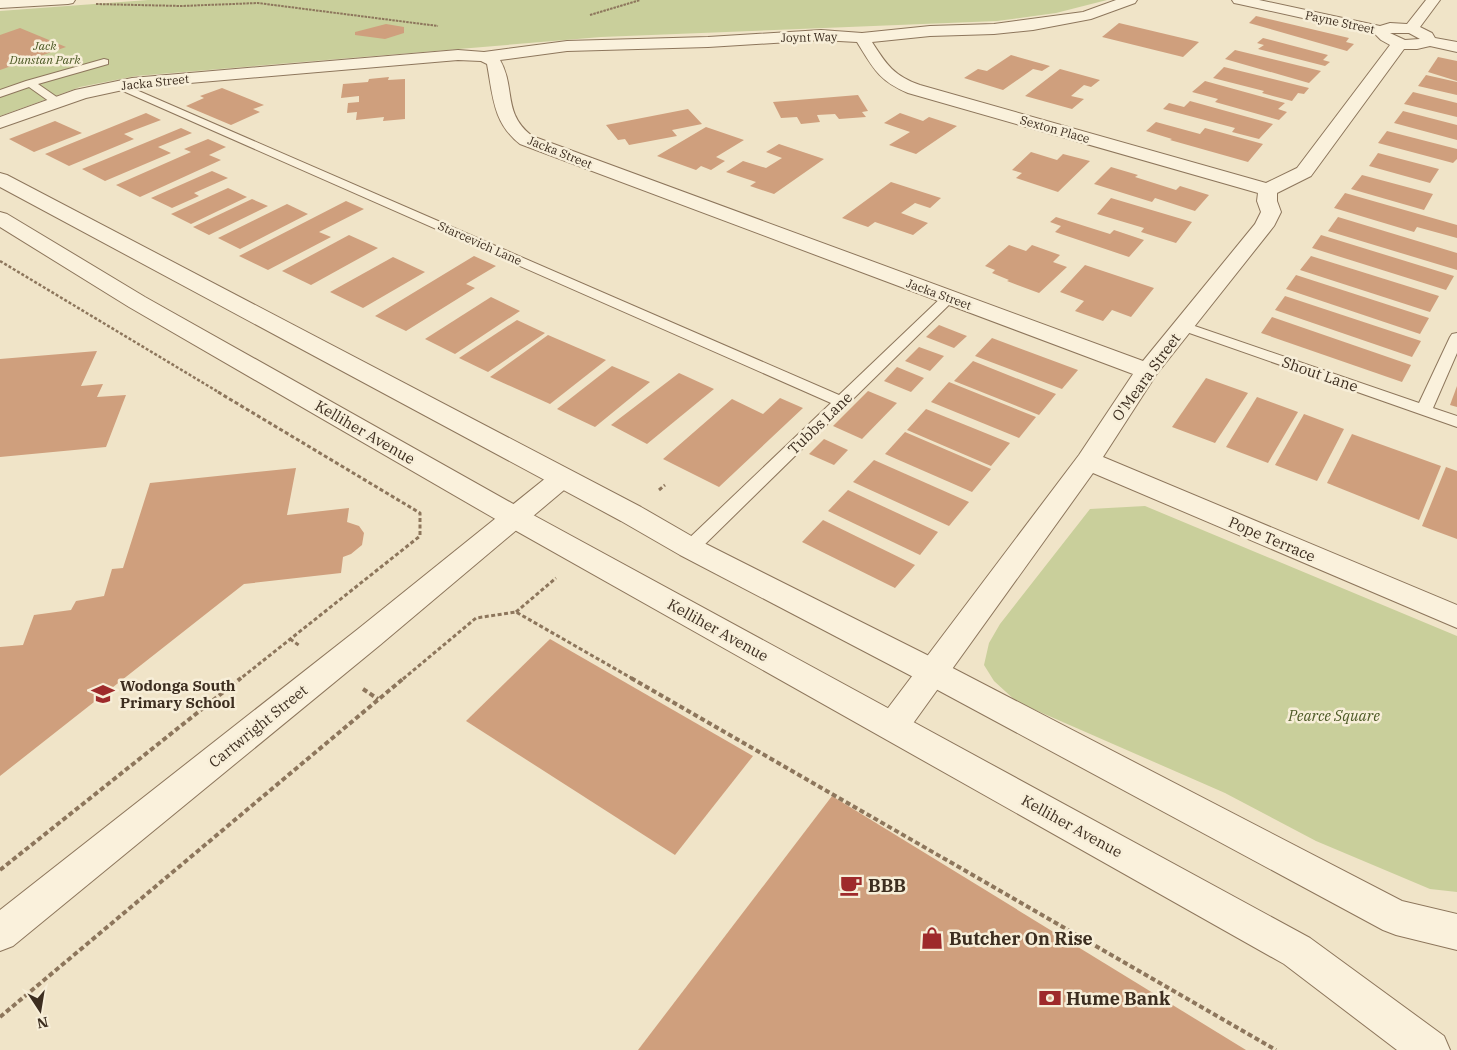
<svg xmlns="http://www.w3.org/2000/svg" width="1457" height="1050" viewBox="0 0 1457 1050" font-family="'IBM Plex Serif',serif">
<rect width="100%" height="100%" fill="#f0e4c8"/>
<!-- green -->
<g fill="#c9cf9b">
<polygon points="148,0 1107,0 1056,13 997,21 601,37 136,76 80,87 0,116 0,11"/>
<polygon points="1145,506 1457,636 1457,892 1430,889 1316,841 1225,793 1017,702 994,681 984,665 989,643 1000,624 1090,509"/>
</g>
<!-- building -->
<g fill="#cf9f7d">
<polygon points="1256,16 1349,38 1346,42 1354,44 1347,51 1249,23"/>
<polygon points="1119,23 1199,42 1183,57 1102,37"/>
<polygon points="386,24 404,27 404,33 385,39 355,35 355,32"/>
<polygon points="20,28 66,47 0,70 0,35"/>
<polygon points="1263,38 1328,55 1323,60 1330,62 1325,66 1258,49 1264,45 1257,43"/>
<polygon points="1235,50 1321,71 1309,83 1225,59"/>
<polygon points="1011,55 1050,66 1042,71 1033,69 1003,90 964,78 978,69 987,71"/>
<polygon points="1438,57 1457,61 1457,81 1428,72"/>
<polygon points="1224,67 1309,88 1304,94 1298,93 1292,101 1262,93 1264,91 1213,78"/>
<polygon points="1060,69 1100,80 1091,87 1084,85 1071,96 1084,99 1072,109 1025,96"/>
<polygon points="1426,75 1457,82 1457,95 1418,86"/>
<polygon points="389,77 388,80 405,79 405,119 383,121 384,117 356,120 357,112 347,113 348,103 359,102 359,96 341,98 343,84 368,82 369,79"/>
<polygon points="1205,81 1285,103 1278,109 1287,112 1279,120 1215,102 1218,99 1192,92"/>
<polygon points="222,88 264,105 253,109 260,112 231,125 186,106 204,98 200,96"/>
<polygon points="1413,92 1457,103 1457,117 1404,104"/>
<polygon points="858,95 868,111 862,112 866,117 839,119 835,114 817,115 820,122 801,124 797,117 781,118 773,102"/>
<polygon points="1190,101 1273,124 1259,139 1232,132 1235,128 1163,109 1169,103 1184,107"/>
<polygon points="688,109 702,124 672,130 677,136 629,145 625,139 618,140 606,125"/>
<polygon points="1403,111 1457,125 1457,140 1394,123"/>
<polygon points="146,113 161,120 124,134 134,139 69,166 45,154"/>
<polygon points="900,113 923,121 929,117 957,126 916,154 889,145 910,132 884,123"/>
<polygon points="55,121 82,133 34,152 9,139"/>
<polygon points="1156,122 1200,134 1205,128 1263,144 1248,162 1170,140 1172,139 1146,131"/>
<polygon points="706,127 744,140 716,157 725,161 711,170 701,166 696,170 657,156"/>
<polygon points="181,128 192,133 158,147 171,153 105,181 82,169"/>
<polygon points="1387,131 1457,149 1457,159 1453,163 1378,143"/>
<polygon points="208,139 226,147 209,155 221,160 140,197 116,185 191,152 184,149"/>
<polygon points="779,144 824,159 774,194 750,186 756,182 726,172 743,161 766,168 782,158 766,152"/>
<polygon points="1031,152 1057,160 1063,154 1090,161 1058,192 1016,178 1022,173 1012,170"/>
<polygon points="1378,153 1439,169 1430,183 1369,166"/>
<polygon points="1111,167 1138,175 1135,177 1176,190 1180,186 1209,195 1195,211 1155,198 1152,202 1094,184"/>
<polygon points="212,171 228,178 194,193 199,196 172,208 151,198"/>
<polygon points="1362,175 1433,194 1424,210 1351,189"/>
<polygon points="891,182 941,198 930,208 915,203 901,213 928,223 913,235 875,222 868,227 842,218"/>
<polygon points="228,188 247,197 191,224 171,214"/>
<polygon points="1345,193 1457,225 1457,238 1417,227 1414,232 1334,208"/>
<polygon points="1111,198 1192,222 1176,243 1141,232 1144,228 1097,214"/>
<polygon points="252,199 268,206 209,235 193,227"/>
<polygon points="346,201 364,209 319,232 331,237 268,270 239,256"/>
<polygon points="287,204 308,214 240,249 218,238"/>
<polygon points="1056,217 1110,234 1114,230 1144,240 1129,257 1055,232 1061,226 1050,222"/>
<polygon points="1338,217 1457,253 1457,270 1328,231"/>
<polygon points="349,235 378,248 311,285 282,271"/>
<polygon points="1321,235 1454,276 1446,290 1312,248"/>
<polygon points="1009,245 1026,251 1032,245 1060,255 1053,262 1067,267 1039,293 1007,281 1009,280 992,273 995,270 985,266"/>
<polygon points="474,256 496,266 466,284 475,288 406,331 375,316"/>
<polygon points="1311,256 1439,296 1430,312 1300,270"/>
<polygon points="393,257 425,272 363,308 330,292"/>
<polygon points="1085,265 1154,288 1131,317 1112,310 1103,321 1075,311 1084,301 1060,292"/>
<polygon points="1296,275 1429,318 1420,334 1286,289"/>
<polygon points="1285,296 1421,341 1412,357 1275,310"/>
<polygon points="491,297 520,311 455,354 425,339"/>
<polygon points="1272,317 1411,365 1402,382 1261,333"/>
<polygon points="517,320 545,333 488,372 459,358"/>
<polygon points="939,325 967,336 954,348 926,337"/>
<polygon points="548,335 606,360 550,404 490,377"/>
<polygon points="992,338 1078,370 1062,389 975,356"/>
<polygon points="919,347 944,356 930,371 905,361"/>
<polygon points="97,351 81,386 103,384 97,397 126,395 106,447 0,457 0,359"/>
<polygon points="973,361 1056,394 1039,415 954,381"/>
<polygon points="612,366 650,382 595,427 557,409"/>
<polygon points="897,367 924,378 911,392 884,381"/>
<polygon points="679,373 714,389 647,444 611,425"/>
<polygon points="1206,378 1248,393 1215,443 1172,427"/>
<polygon points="949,382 1036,417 1019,438 931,402"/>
<polygon points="1457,386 1457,407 1450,405"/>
<polygon points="868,391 897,403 862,439 833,426"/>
<polygon points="1257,397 1298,412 1268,463 1226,447"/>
<polygon points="780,398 803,408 719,487 663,459 732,399 763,414"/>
<polygon points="926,409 1010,443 991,466 907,430"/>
<polygon points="1304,414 1344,429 1317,481 1275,465"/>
<polygon points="905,432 991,469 972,492 885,454"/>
<polygon points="1352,434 1441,466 1419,520 1327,483"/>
<polygon points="824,439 848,450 834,465 809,454"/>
<polygon points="874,460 969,502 949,526 853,482"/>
<polygon points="1446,467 1457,471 1457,539 1422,526"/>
<polygon points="296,468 287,515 349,508 347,522 359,526 364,533 362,545 351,554 343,557 341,573 244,584 0,776 0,647 23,645 34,615 71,610 76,601 104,596 112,569 123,568 150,483"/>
<polygon points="848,490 938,532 920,555 828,511"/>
<polygon points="823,520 915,565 895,588 802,542"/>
<polygon points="550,639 753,756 675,855 466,721"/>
<polygon points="832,796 1246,1050 638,1050"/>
</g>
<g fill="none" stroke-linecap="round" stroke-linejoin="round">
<defs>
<g id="service">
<polygon points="104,59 108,60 108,64 38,84 61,100 62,102 61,104 53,104 29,87 0,97 0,90 26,81"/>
<polygon points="118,82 839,395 945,294 950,293 957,297 696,553 690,554 684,553 681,548 684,543 831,403 114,87 113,85"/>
<polygon points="1183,322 1419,403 1450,337 1452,334 1457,333 1457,353 1433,408 1457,416 1457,427 1178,329 1176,326 1178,323"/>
</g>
<g id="minor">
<polygon points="0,0 75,0 73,3 68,4 0,8"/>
<path d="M1116,0H1137L1135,3L1091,19L1033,30L994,34L930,36L872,42C886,64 894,76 920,85L1266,183L1297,168L1390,45L1381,40L1375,34L1239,4L1234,3L1232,0H1259L1380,26L1390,23L1407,24L1426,0H1440L1420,27L1432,33L1435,38L1457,42V52L1430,46L1417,49H1404L1311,176L1277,193V201L1281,212L1274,226L1156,375L1103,457L1457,605V628L1093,473L904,736L893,740L882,736L877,726L882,716L1079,455L1133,374L520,144C493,123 493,96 487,64L481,61L458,60L132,88L86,98L0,128V117L75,90L132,78L458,50L484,52L567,41L708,37L821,30L862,33L930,26L994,24L1083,12ZM1390,33H1409L1420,39L1405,40ZM821,40L857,42C873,68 879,81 908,93L1258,193L1257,201L1261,212L1255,224L1143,361L532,136C502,113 516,88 500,60L567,51L708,47Z"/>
<polygon points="561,470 570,473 574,479 570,485 380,645 13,946 0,951 0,910 358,629 552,473"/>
</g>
<g id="tertiary">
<polygon points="0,173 7,175 641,507 700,541 943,663 1402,901 1457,914 1457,950 1396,935 1383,930 921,681 680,555 621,521 0,187"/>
<polygon points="0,212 7,214 145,297 524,510 1310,938 1444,1036 1450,1050 1397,1050 1284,964 504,524 129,307 0,227"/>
</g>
</defs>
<!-- service casing -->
<use href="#service" stroke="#8d765c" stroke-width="2"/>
<!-- minor casing -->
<use href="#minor" stroke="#8d765c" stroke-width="2"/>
<!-- tertiary casing -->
<use href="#tertiary" stroke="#8d765c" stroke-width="2"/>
<!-- path-far3 -->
<g stroke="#8d765c" stroke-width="2" stroke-dasharray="2.5 1" stroke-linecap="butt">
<polyline points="96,4 181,6 258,3 438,26"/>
<polyline points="590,15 640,0"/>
</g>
<!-- path-far2 -->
<polyline stroke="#8d765c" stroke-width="2.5" stroke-dasharray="3 2" stroke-linecap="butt" points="0,261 220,393"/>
<!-- path-far1 -->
<g stroke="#8d765c" stroke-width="3" stroke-dasharray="4 2.5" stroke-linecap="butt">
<polyline points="218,392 420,513 420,536 240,679"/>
<polyline points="659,490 665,485"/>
<polyline points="516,612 556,578"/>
<polyline points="290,639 300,646"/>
<polyline points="403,679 476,618 516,612 633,679"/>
</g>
<!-- path -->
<g stroke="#8d765c" stroke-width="4" stroke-dasharray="5 3" stroke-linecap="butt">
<polyline points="631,678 1276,1050"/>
<polyline points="363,689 378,699"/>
<polyline points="0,870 241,678"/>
<polyline points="0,1017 404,678"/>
</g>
<!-- service -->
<use href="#service" fill="#faf1dc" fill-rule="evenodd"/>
<!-- minor -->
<use href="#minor" fill="#faf1dc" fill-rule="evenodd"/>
<!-- tertiary -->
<use href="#tertiary" fill="#faf1dc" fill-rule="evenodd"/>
</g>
<!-- icons -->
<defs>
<symbol id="school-bare" viewBox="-9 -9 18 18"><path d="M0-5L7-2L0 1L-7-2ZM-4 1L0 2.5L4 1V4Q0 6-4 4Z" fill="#9e2a2b" stroke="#f7eed8" stroke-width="2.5" paint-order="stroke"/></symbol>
<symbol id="cafe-bare" viewBox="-9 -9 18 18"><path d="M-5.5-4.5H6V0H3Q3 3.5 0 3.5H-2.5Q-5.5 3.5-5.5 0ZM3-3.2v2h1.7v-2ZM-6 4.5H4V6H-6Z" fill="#9e2a2b" stroke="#f7eed8" stroke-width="2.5" paint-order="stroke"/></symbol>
<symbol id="shop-bare" viewBox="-9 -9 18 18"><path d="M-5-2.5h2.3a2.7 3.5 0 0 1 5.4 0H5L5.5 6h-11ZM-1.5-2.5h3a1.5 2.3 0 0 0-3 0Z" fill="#9e2a2b" stroke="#f7eed8" stroke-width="2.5" paint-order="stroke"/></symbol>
<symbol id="bank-bare" viewBox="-9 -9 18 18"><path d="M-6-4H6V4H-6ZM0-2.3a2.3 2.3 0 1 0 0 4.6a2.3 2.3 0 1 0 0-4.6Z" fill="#9e2a2b" stroke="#f7eed8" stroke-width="2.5" paint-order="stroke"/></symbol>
</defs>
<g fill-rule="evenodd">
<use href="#school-bare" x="87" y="678" width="32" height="32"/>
<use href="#cafe-bare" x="835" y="869" width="32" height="32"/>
<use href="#shop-bare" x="916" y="922" width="32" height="32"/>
<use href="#bank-bare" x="1034" y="982" width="32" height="32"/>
</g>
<g text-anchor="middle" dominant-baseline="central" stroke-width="5" stroke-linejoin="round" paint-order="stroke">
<!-- far-street labels -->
<g font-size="12" fill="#3d2e20" stroke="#f7eed8">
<text transform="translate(1340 22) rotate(12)">Payne Street</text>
<text transform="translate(809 37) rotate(-1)">Joynt Way</text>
<text transform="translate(155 82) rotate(-6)">Jacka Street</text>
<text transform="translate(1055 129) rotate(16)">Sexton Place</text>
<text transform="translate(560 152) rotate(22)">Jacka Street</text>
<text transform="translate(480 243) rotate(24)">Starcevich Lane</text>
<text transform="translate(939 294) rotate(20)">Jacka Street</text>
</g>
<!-- far-park labels -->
<g font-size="12" font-style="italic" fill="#4d5a26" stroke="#f7eed8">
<text x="45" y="45">Jack<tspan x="45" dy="14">Dunstan Park</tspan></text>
</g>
<!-- street labels -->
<g font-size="15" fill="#3d2e20" stroke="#f7eed8">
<text transform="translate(1320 374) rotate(19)">Shout Lane</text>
<text transform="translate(1146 377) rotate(-54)">O'Meara Street</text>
<text transform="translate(820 423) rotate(-44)">Tubbs Lane</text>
<text transform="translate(365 432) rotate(30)">Kelliher Avenue</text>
<text transform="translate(1272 539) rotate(23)">Pope Terrace</text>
<text transform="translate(718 630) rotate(29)">Kelliher Avenue</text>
<text transform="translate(258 726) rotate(-39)">Cartwright Street</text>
<text transform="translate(1072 826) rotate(29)">Kelliher Avenue</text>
</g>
<!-- poi labels -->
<g font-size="15" font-weight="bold" fill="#3d2e20" stroke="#f7eed8" text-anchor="start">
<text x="120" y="685">Wodonga South<tspan x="120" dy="17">Primary School</tspan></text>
</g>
<!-- park labels -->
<g font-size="15" font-style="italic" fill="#4d5a26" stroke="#f7eed8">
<text x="1334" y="715">Pearce Square</text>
</g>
<!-- near-poi labels -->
<g font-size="18" font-weight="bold" fill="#3d2e20" stroke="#f7eed8" text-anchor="start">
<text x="868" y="885">BBB</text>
<text x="949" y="938">Butcher On Rise</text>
<text x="1066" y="998">Hume Bank</text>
</g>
</g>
<!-- north arrow -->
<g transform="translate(40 1010) rotate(168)" stroke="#f7eed8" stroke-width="4" paint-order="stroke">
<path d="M0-4L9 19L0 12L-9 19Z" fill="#3d2e20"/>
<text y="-8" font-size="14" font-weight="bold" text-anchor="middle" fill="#3d2e20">N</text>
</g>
</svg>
